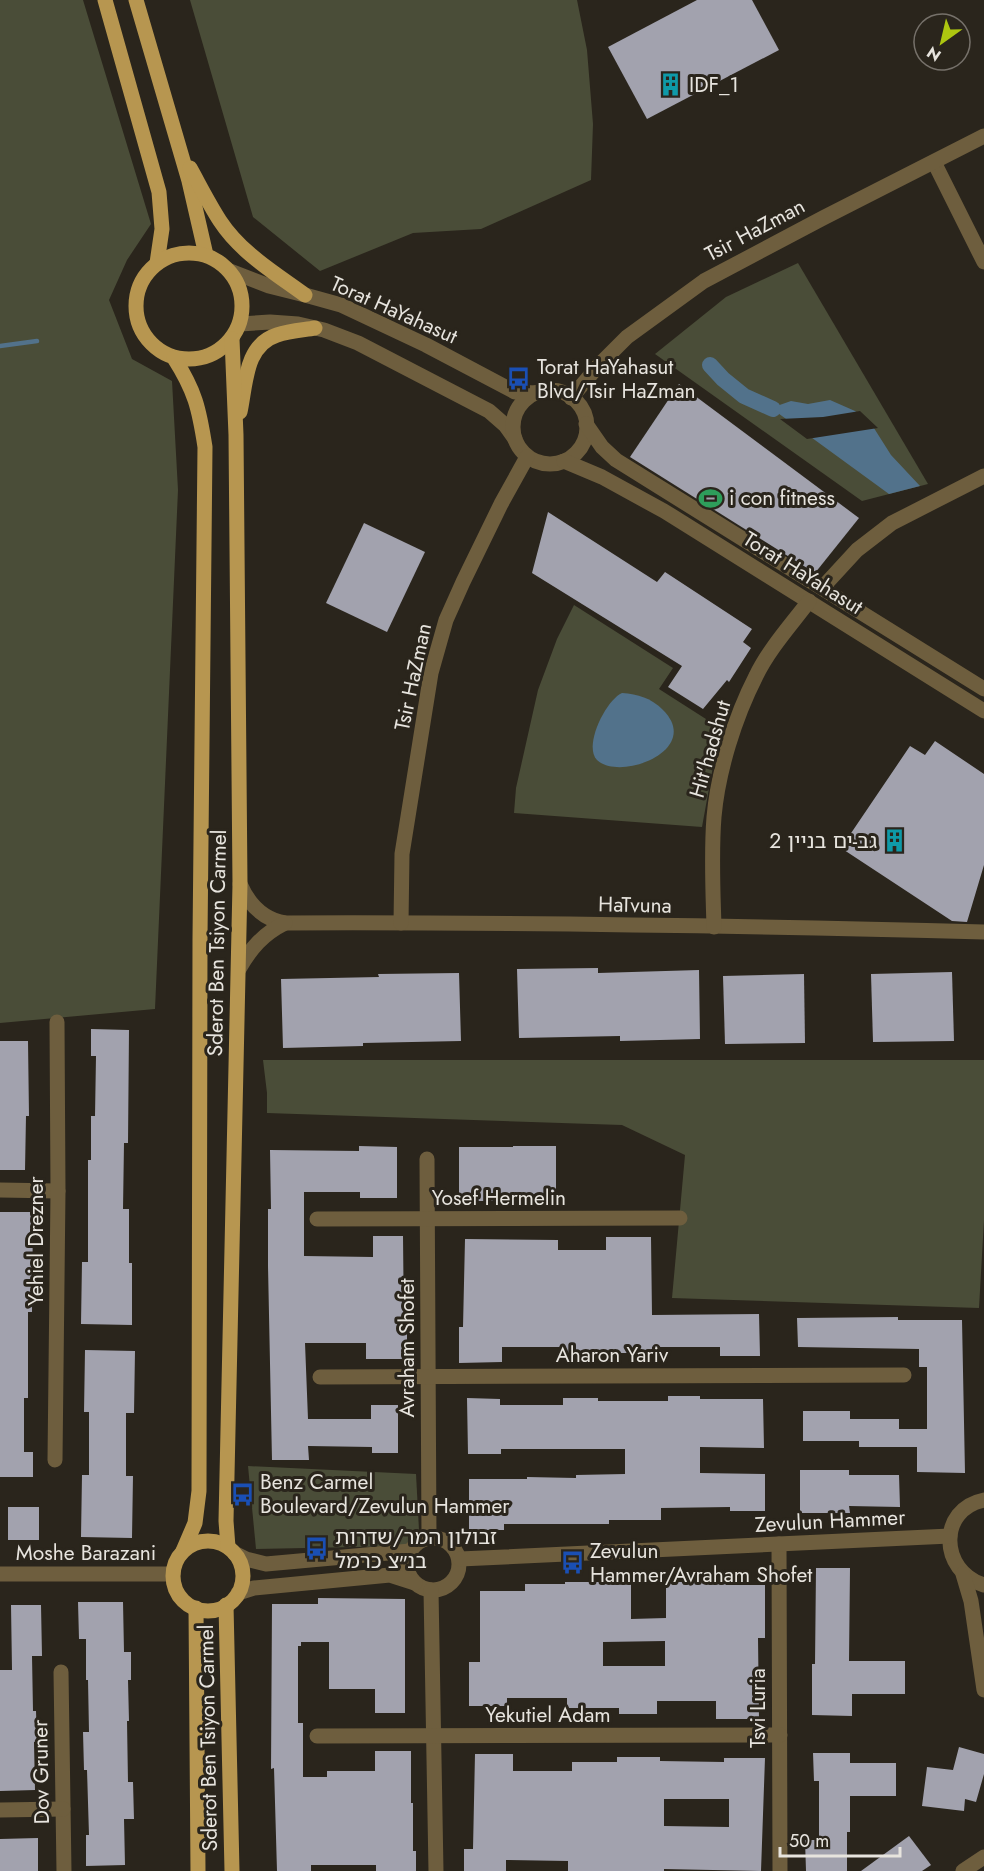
<svg xmlns="http://www.w3.org/2000/svg" width="984" height="1871" viewBox="0 0 984 1871" font-family="Jost,'Noto Sans Hebrew',sans-serif">
<rect width="100%" height="100%" fill="#2a251c"/>
<!-- green -->
<g fill="#4a4d38">
<polygon points="0,0 83,0 151,224 127,260 109,300 132,359 172,381 178,490 155,1009 0,1023"/>
<polygon points="190,0 577,0 587,50 593,124 591,180 481,229 413,233 320,271 253,217"/>
<polygon points="798,263 928,484 862,501 655,354 726,297"/>
<polygon points="574,605 673,668 659,689 720,728 702,827 514,813 516,788 538,690 557,639"/>
<polygon points="263,1060 984,1060 984,1220 979,1308 672,1298 685,1155 622,1125 267,1113 267,1093"/>
<polygon points="248,1466 416,1474 419,1530 405,1546 256,1549"/>
</g>
<!-- water -->
<g fill="#52728b">
<polygon points="830,400 855,411 872,425 891,455 920,486 889,494 771,408 791,401 808,404"/>
<path d="M622,693C638,694 651,698 663,710C703,750 620,782 597,760C583,746 606,700 622,693Z"/>
</g>
<!-- pier -->
<polygon fill="#2a251c" points="860,411 878,428 807,439 780,419 823,417"/>
<g fill="none" stroke-linecap="round" stroke-linejoin="round">
<!-- stream -->
<polyline stroke="#52728b" stroke-width="4.5" points="0,346 37,341"/>
<!-- canal -->
<polyline stroke="#52728b" stroke-width="16" points="710,365 723,379 744,396 773,409"/>
</g>
<!-- building -->
<g fill="#a2a2ae" fill-rule="evenodd">
<polygon points="697,0 752,0 779,50 647,119 608,47"/>
<polygon points="679,384 859,518 815,573 630,457"/>
<polygon points="548,512 657,582 665,572 752,629 743,642 751,648 729,682 727,680 703,709 668,687 682,666 532,573"/>
<polygon points="364,523 425,552 387,632 326,603"/>
<polygon points="935,741 984,774 984,865 967,922 952,921 841,848 910,746 925,755"/>
<polygon points="598,968 598,973 699,970 700,1039 620,1041 620,1036 519,1038 517,969"/>
<polygon points="952,972 954,1041 873,1042 871,974"/>
<polygon points="459,973 461,1041 363,1043 363,1046 283,1048 281,979 379,977 378,974"/>
<polygon points="804,974 805,1043 725,1044 723,976"/>
<polygon points="91,1029 129,1030 128,1143 124,1143 123,1209 129,1209 129,1263 132,1263 132,1325 81,1324 82,1262 88,1262 88,1160 91,1160 91,1116 95,1116 96,1056 91,1056"/>
<polygon points="0,1041 28,1041 29,1116 26,1116 25,1170 0,1170"/>
<polygon points="359,1146 397,1147 397,1198 360,1198 360,1192 304,1192 304,1256 373,1257 373,1236 403,1236 404,1332 407,1332 407,1359 366,1359 366,1343 305,1343 308,1419 371,1419 371,1405 398,1405 398,1453 372,1453 372,1447 308,1446 309,1460 272,1460 268,1266 268,1209 271,1209 270,1150 359,1151"/>
<polygon points="513,1146 556,1146 556,1201 459,1201 459,1147 513,1147"/>
<polygon points="0,1212 33,1212 32,1312 28,1312 28,1398 24,1398 24,1452 33,1452 33,1477 0,1477"/>
<polygon points="606,1237 651,1237 652,1315 759,1314 760,1356 720,1356 720,1347 652,1347 652,1353 603,1353 603,1358 565,1358 565,1347 502,1347 502,1362 459,1363 459,1327 463,1327 465,1239 558,1240 558,1250 606,1250"/>
<polygon points="898,1317 898,1320 962,1320 965,1473 917,1472 917,1447 859,1447 859,1441 803,1441 803,1411 850,1411 850,1419 899,1419 899,1429 927,1429 927,1367 919,1367 919,1349 798,1347 797,1318"/>
<polygon points="85,1350 135,1351 134,1413 126,1413 126,1476 133,1476 132,1538 81,1537 82,1475 89,1475 89,1412 84,1412"/>
<polygon points="668,1396 700,1396 700,1399 763,1399 764,1448 700,1447 700,1473 765,1474 765,1511 730,1511 730,1507 661,1508 661,1520 609,1520 609,1524 504,1524 504,1530 469,1530 469,1479 527,1479 527,1477 576,1478 576,1475 625,1474 625,1449 501,1449 501,1454 468,1454 467,1398 500,1399 500,1405 563,1405 563,1398 598,1398 598,1401 668,1401"/>
<polygon points="800,1470 849,1470 849,1475 899,1475 900,1507 849,1506 850,1513 800,1513"/>
<rect x="8" y="1507" width="31" height="33"/>
<polygon points="816,1568 850,1568 849,1661 905,1661 905,1694 852,1694 852,1716 812,1715 812,1664 815,1664"/>
<path d="M609,1573H631V1619L666,1618V1582H702V1576H726V1585H765V1638H758L759,1719H716V1701H657V1714H619V1708H567V1698H507V1706H469V1662H480V1591H525V1584H565V1582H610ZM665,1641V1666H603V1642Z"/>
<polygon points="318,1598 405,1599 405,1713 375,1713 375,1689 329,1689 329,1642 301,1642 301,1646 298,1646 298,1723 303,1723 303,1777 327,1777 327,1771 375,1771 375,1751 411,1751 411,1803 413,1803 413,1851 416,1851 416,1871 376,1871 376,1865 311,1865 311,1871 277,1871 274,1768 271,1769 272,1604 318,1604"/>
<polygon points="78,1602 123,1602 124,1652 131,1652 131,1680 128,1680 129,1721 127,1721 128,1782 133,1782 134,1819 124,1819 125,1865 86,1866 86,1835 89,1835 87,1770 84,1770 83,1732 89,1732 88,1680 86,1680 86,1639 79,1639"/>
<polygon points="11,1605 41,1605 42,1656 32,1656 33,1711 36,1711 37,1742 34,1742 35,1790 0,1791 0,1670 12,1670"/>
<polygon points="959,1747 984,1754 984,1774 976,1802 965,1799 964,1811 922,1806 927,1767 953,1770"/>
<polygon points="813,1753 850,1753 850,1763 896,1763 896,1796 850,1796 850,1832 847,1832 847,1871 806,1871 805,1840 819,1840 819,1781 814,1781"/>
<path d="M475,1754H513V1771H572V1762H617V1757H660V1761L724,1762V1758H765L761,1871L664,1869V1871H568V1861L506,1860V1871H464V1849H473ZM664,1799H729V1827L664,1826Z"/>
<polygon points="909,1836 931,1865 922,1871 861,1871"/>
<polygon points="38,1838 38,1871 0,1871 0,1839"/>
</g>
<g fill="none" stroke-linecap="round" stroke-linejoin="round">
<!-- minor -->
<g stroke="#6e5e3e" stroke-width="15">
<polyline points="934,162 984,262"/>
<polyline points="230,271 269,286 305,295 341,305 426,345 515,392 536,393"/>
<polyline points="240,324 270,322 298,324 324,330 358,343 489,411 505,425 515,439"/>
<circle cx="550" cy="427" r="37"/>
<polyline points="571,398 599,365 627,337 704,281 823,218 984,136"/>
<polyline points="586,424 602,447 616,460 984,689"/>
<polyline points="564,461 602,477 664,511 984,711"/>
<polyline points="822,588 857,550 892,523 984,476"/>
<path d="M240,884C249,905 263,919 285,923C518,922 751,926 984,932"/>
<polyline points="401,923 402,854 431,673 446,620 463,582 501,504 527,457"/>
<path d="M714,927C713,891 711,854 714,817C718,771 735,717 756,676C769,649 791,625 809,601"/>
<path d="M239,969C251,948 263,934 285,923"/>
<polyline points="427,1159 429,1537"/>
<polyline points="0,1190 58,1191"/>
<polyline points="317,1219 680,1218"/>
<polyline points="320,1377 904,1375"/>
<polyline points="55,1460 58,1191 57,1022"/>
<path d="M984,1500C938,1509 939,1571 984,1585"/>
<circle cx="433" cy="1564" r="26"/>
<polyline points="779,1544 780,1871"/>
<polyline points="234,1553 246,1559 266,1564 410,1551"/>
<polyline points="460,1559 950,1536"/>
<polyline points="0,1574 173,1574"/>
<polyline points="963,1574 971,1601 984,1690"/>
<polyline points="431,1590 436,1871"/>
<polyline points="238,1593 254,1588 390,1575 415,1583"/>
<polyline points="61,1672 64,1871"/>
<polyline points="317,1736 780,1735"/>
<polyline points="0,1810 63,1809"/>
<polyline points="963,1871 984,1857"/>
</g>
<!-- major -->
<g stroke="#b79650" stroke-width="15">
<polyline points="105,0 159,192 162,229 157,263"/>
<polyline points="136,0 189,181 206,255"/>
<path d="M190,168C200,186 209,204 220,221C241,253 275,273 305,295"/>
<circle cx="189" cy="306" r="53"/>
<path d="M174,358C195,391 199,408 205,447L200,939L199,1491L195,1523L183,1551"/>
<path d="M240,412C246,384 245,345 277,335C289,331 303,330 315,328"/>
<circle cx="208" cy="1576" r="35"/>
<polyline points="228,1547 226,1521 240,884 236,435 232,339"/>
<polyline points="226,1605 232,1871"/>
<polyline points="196,1608 198,1871"/>
</g>
</g>
<!-- icons -->
<defs>
<symbol id="building-bare" viewBox="-9 -9 18 18"><path d="M-4-6H4V6H1V3H-1V6H-4ZM-2.5-4.3h1.7v1.8h-1.7ZM.8-4.3h1.7v1.8H.8ZM-2.5-1h1.7V.8h-1.7ZM.8-1h1.7V.8H.8Z" fill="#0f9aa8" stroke="#2a251c" stroke-width="2.5" paint-order="stroke"/></symbol>
<symbol id="bus-bare" viewBox="-9 -9 18 18"><path d="M-5-6H5V4H4V6H2V4H-2V6H-4V4H-5ZM-3.5-4V0h7V-4ZM-3.5 1.2v1.5H-2V1.2ZM2 1.2v1.5H3.5V1.2Z" fill="#1a4fb4" stroke="#2a251c" stroke-width="2.5" paint-order="stroke"/></symbol>
<symbol id="stadium-bare" viewBox="-9 -9 18 18"><path d="M0-5a6.5 5 0 1 0 0 10a6.5 5 0 1 0 0-10ZM-3.5-1.8h7v3.6h-7Z" fill="#2e9e5b" stroke="#2a251c" stroke-width="2.5" paint-order="stroke"/></symbol>
</defs>
<g fill-rule="evenodd">
<use href="#building-bare" x="654" y="68" width="33" height="33"/>
<use href="#bus-bare" x="502" y="362" width="33" height="33"/>
<use href="#stadium-bare" x="694" y="482" width="33" height="33"/>
<use href="#building-bare" x="878" y="824" width="33" height="33"/>
<use href="#bus-bare" x="226" y="1478" width="33" height="33"/>
<use href="#bus-bare" x="300" y="1532" width="33" height="33"/>
<use href="#bus-bare" x="556" y="1546" width="33" height="33"/>
</g>
<g text-anchor="middle" dominant-baseline="central" stroke-width="6" stroke-linejoin="round" paint-order="stroke">
<!-- poi labels -->
<g font-size="21" fill="#e7e4de" stroke="#2a251c" text-anchor="start">
<text x="689" y="85">IDF_1</text>
<text x="537" y="367">Torat HaYahasut<tspan x="537" dy="24">Blvd/Tsir HaZman</tspan></text>
<text x="729" y="498">i con fitness</text>
<text x="877" y="841" text-anchor="end">גב-ים בניין 2</text>
<text x="260" y="1482">Benz Carmel<tspan x="260" dy="24">Boulevard/Zevulun Hammer</tspan></text>
<text x="335" y="1537">זבולון המר/שדרות<tspan x="335" dy="24">בנ״צ כרמל</tspan></text>
<text x="590" y="1551">Zevulun<tspan x="590" dy="24">Hammer/Avraham Shofet</tspan></text>
</g>
<!-- street labels -->
<g font-size="21" fill="#e7e4de" stroke="#2a251c">
<text transform="translate(755 230) rotate(-28)">Tsir HaZman</text>
<text transform="translate(394 310) rotate(24)">Torat HaYahasut</text>
<text transform="translate(803 573) rotate(32)">Torat HaYahasut</text>
<text transform="translate(413 677) rotate(-78)">Tsir HaZman</text>
<text transform="translate(710 749) rotate(-74)">Hit'hadshut</text>
<text transform="translate(635 905) rotate(1)">HaTvuna</text>
<text transform="translate(217 943) rotate(-89)">Sderot Ben Tsiyon Carmel</text>
<text x="499" y="1198">Yosef Hermelin</text>
<text transform="translate(36 1241) rotate(-90)">Yehiel Drezner</text>
<text transform="translate(407 1348) rotate(-90)">Avraham Shofet</text>
<text x="612" y="1355">Aharon Yariv</text>
<text transform="translate(830 1521) rotate(-3)">Zevulun Hammer</text>
<text x="86" y="1553">Moshe Barazani</text>
<text transform="translate(758 1708) rotate(-90)">Tsvi Luria</text>
<text x="548" y="1715">Yekutiel Adam</text>
<text transform="translate(208 1738) rotate(-91)">Sderot Ben Tsiyon Carmel</text>
<text transform="translate(41 1772) rotate(-91)">Dov Gruner</text>
</g>
</g>
<!-- north arrow -->
<g transform="translate(942 42) rotate(214)"><circle r="28" fill="#2a251c" stroke="#76716a" stroke-width="1.5"/>
<path d="M0-4.5L10 22L0 15L-10 22Z" fill="#adc610"/>
<text y="-9" font-size="16" font-weight="bold" text-anchor="middle" fill="#e7e4de">N</text>
</g>
<!-- scale -->
<path d="M780 1847v9h120v-9" fill="none" stroke="#e7e4de" stroke-width="3"/>
<text x="789" y="1847" font-size="18" fill="#e7e4de" stroke="#2a251c" stroke-width="4.5" paint-order="stroke">50 m</text>
</svg>
